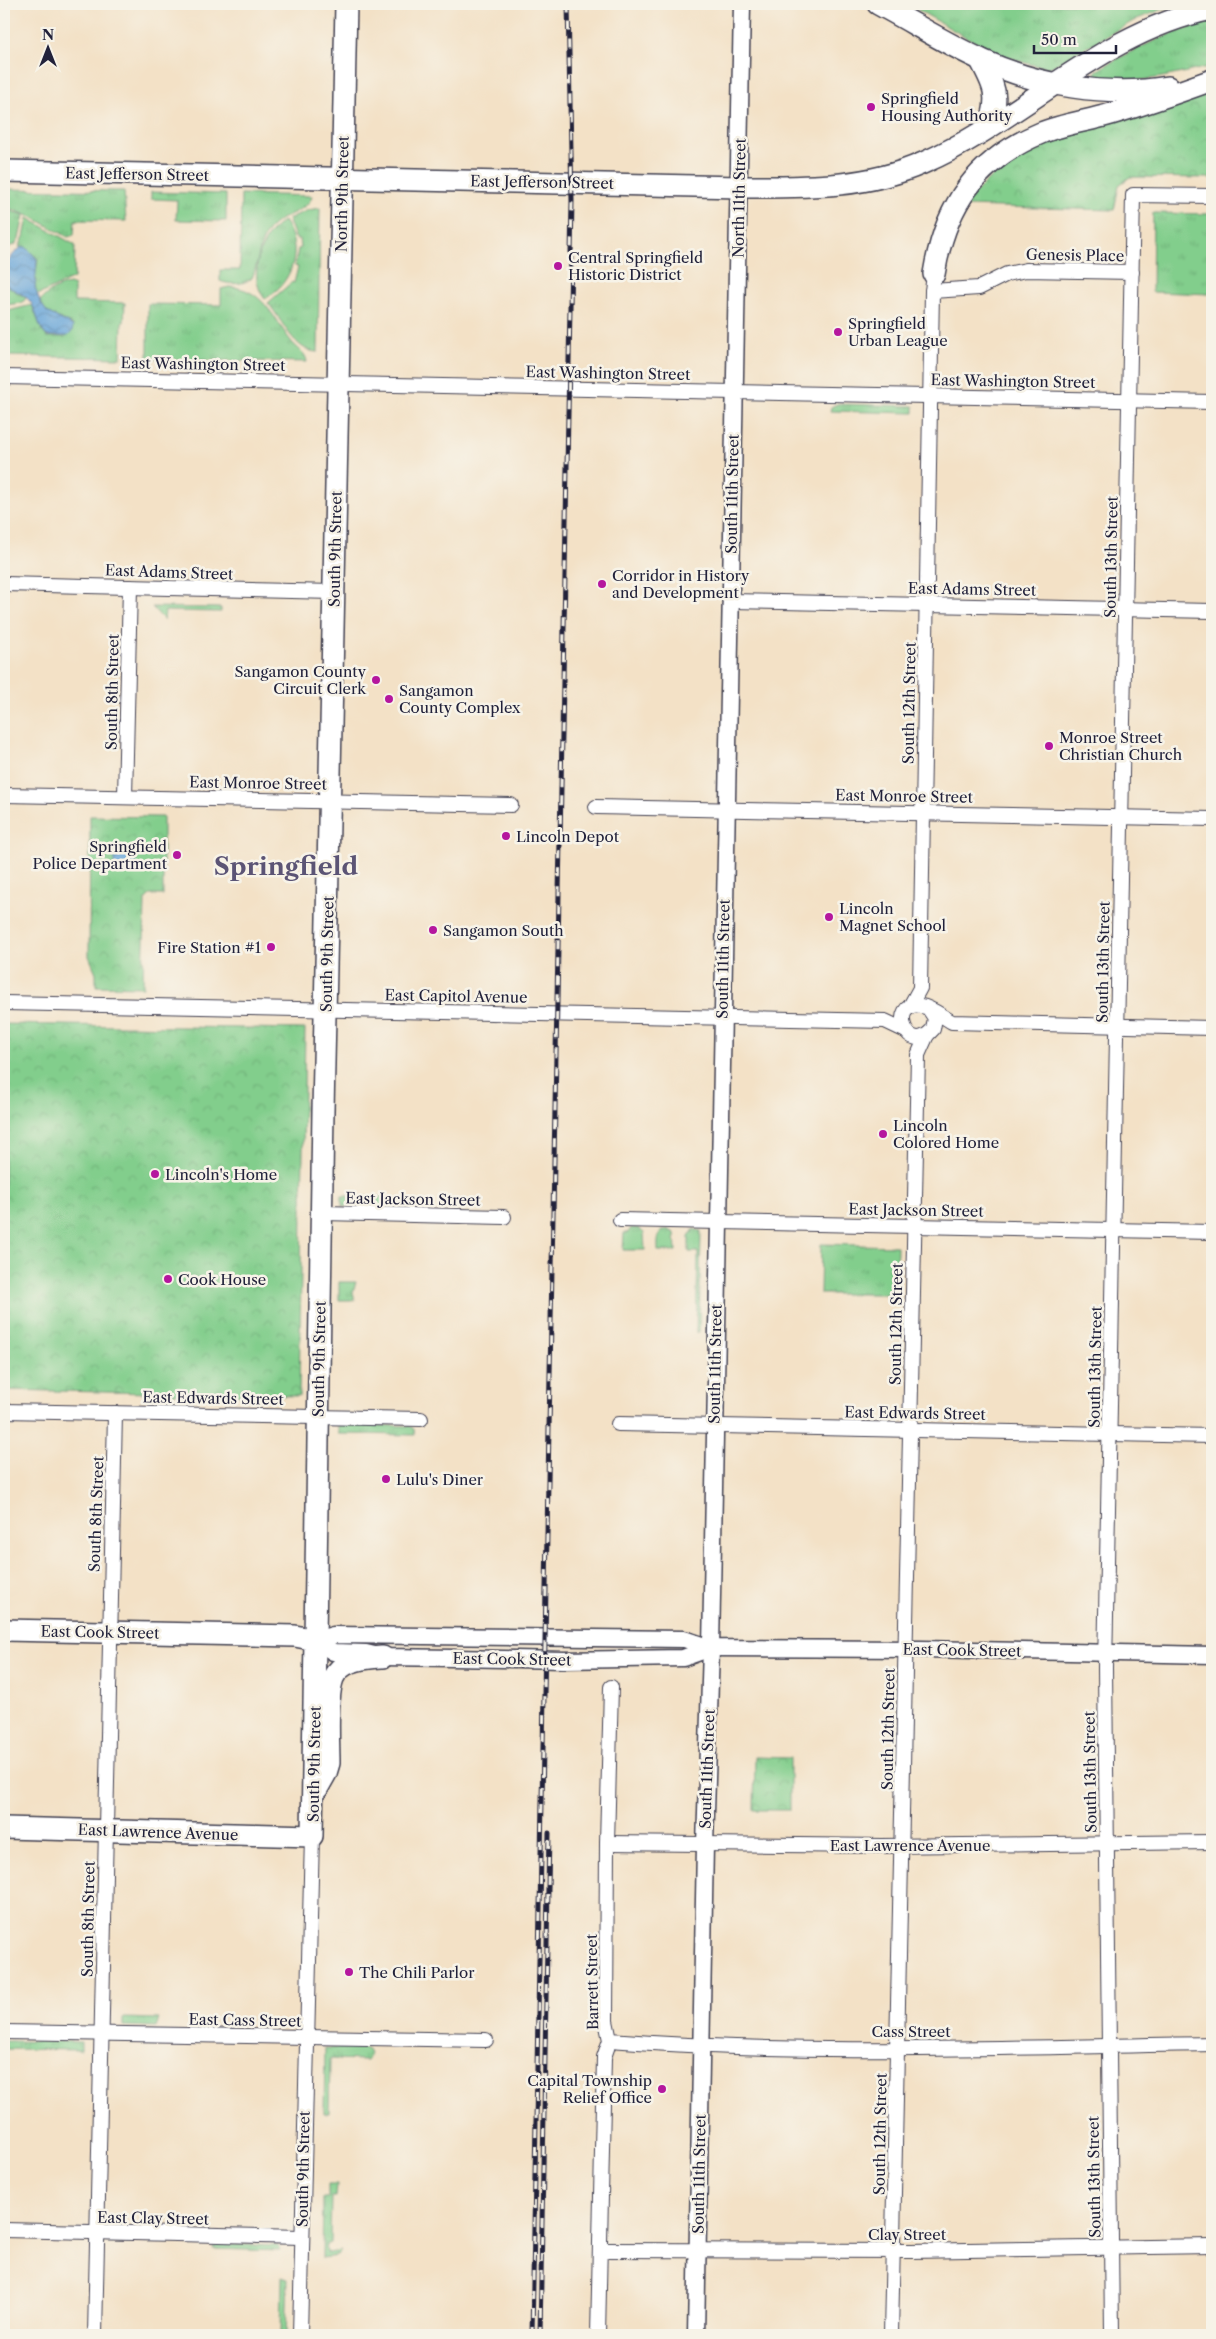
<svg xmlns="http://www.w3.org/2000/svg" width="1216" height="2339" viewBox="0 0 1216 2339" font-family="'Libre Caslon Text',serif">
<defs>
<pattern id="grass-tufts" width="24" height="20" patternUnits="userSpaceOnUse" patternTransform="scale(1.25)"><rect width="24" height="20" fill="#82ce8c"/><path d="M3 7l-1-3M5 7V3M7 7l1-3M15 17l-1-3M17 17v-4M19 17l1-3" fill="none" stroke="#70b17a"/></pattern>
<pattern id="park-crowns" width="20" height="18" patternUnits="userSpaceOnUse" patternTransform="scale(1.25)"><rect width="20" height="18" fill="#82ce8c"/><path d="M2 6a3 3 0 1 1 6 0M12 15a3 3 0 1 1 6 0" fill="none" stroke="#70b17a"/></pattern>
<pattern id="water-waves" width="16" height="10" patternUnits="userSpaceOnUse" patternTransform="scale(1.25)"><rect width="16" height="10" fill="#67a5d9"/><path d="M0 5q4-4 8 0t8 0" fill="none" stroke="#5486b1"/></pattern>
</defs>
<rect width="100%" height="100%" fill="#f7f3e8"/>
<filter id="ink" filterUnits="userSpaceOnUse"><feTurbulence type="fractalNoise" baseFrequency=".02" numOctaves="2"/><feDisplacementMap in="SourceGraphic" scale="10" xChannelSelector="R" yChannelSelector="G"/><feConvolveMatrix kernelMatrix="1 2 1 2 8 2 1 2 1" color-interpolation-filters="sRGB"/></filter>
<filter id="wash" filterUnits="userSpaceOnUse"><feTurbulence type="fractalNoise" baseFrequency=".0096" numOctaves="4" result="noise"/><feDisplacementMap in="SourceGraphic" scale="20" xChannelSelector="R" yChannelSelector="G"/><feGaussianBlur stdDeviation="1.12" result="paint"/><feColorMatrix in="noise" values="0 0 0 0 0 0 0 0 0 0 0 0 0 0 0 0 0 1.4 0 .05"/><feComposite in="paint" operator="in"/></filter>
<g filter="url(#wash)">
<rect width="100%" height="100%" fill="#f3e1c6"/>
<!-- grass -->
<g fill="url(#grass-tufts)" stroke="#527864">
<path d="M907,4H1177L1137,19L1049,68C997,60 952,28 907,4Z"/>
<path d="M1212,21V66C1177,74 1133,87 1097,77L1095,74L1096,71C1133,49 1170,32 1212,21Z"/>
<polygon points="4,189 124,191 126,221 75,220 74,235 68,237 34,218 4,206"/>
<polygon points="151,192 226,194 226,221 176,220 177,200 151,199"/>
<path d="M241,194L312,196C310,209 284,215 273,225C257,241 260,260 252,278C244,285 229,285 220,281V270H240Z"/>
<path d="M320,208L318,352C294,352 282,319 268,303L292,282L294,283L298,267L295,266L298,249L301,248L300,239H296L288,219L308,210Z"/>
<polygon points="4,209 24,215 19,239 14,246 12,245 4,253"/>
<polygon points="1153,213 1212,214 1212,294 1152,292"/>
<polygon points="28,218 75,245 74,278 40,294 36,294 35,279 38,259 26,247 19,247 24,237"/>
<path d="M284,221C304,249 293,282 265,299C247,278 260,234 284,221Z"/>
<polygon points="4,284 26,298 22,303 4,305"/>
<path d="M69,284L74,286V302L125,303L124,322H122L121,358L4,356V312L32,305L42,331L47,337H65L71,333L73,325L47,312L40,301C47,293 57,286 69,284Z"/>
<path d="M229,287C262,287 274,319 291,341C297,349 306,352 307,362L148,359V304L221,305V289Z"/>
<polygon points="837,404 914,406 914,413 830,411 831,407"/>
<polygon points="152,607 221,608 221,612 165,611 164,620"/>
<polygon points="342,1196 393,1197 393,1205 390,1207 342,1206"/>
<polygon points="631,1228 638,1228 644,1233 645,1250 623,1250 624,1233 628,1233"/>
<path d="M667,1229L675,1233L676,1251H658C658,1242 656,1232 667,1229Z"/>
<polygon points="694,1229 701,1231 699,1332 696,1332 698,1252 689,1252 689,1237"/>
<polygon points="821,1244 897,1246 896,1294 820,1294"/>
<polygon points="339,1282 356,1282 353,1292 355,1300 339,1300"/>
<polygon points="338,1425 410,1426 414,1429 415,1435 338,1434"/>
<polygon points="123,2018 159,2019 156,2027 123,2026"/>
<polygon points="4,2041 81,2042 81,2050 4,2049"/>
<polygon points="325,2048 364,2048 368,2050 370,2054 366,2060 330,2059 329,2113 324,2113"/>
<polygon points="328,2184 337,2184 336,2197 331,2197 330,2243 327,2244 325,2248 328,2253 341,2251 337,2256 322,2258 323,2198 328,2198"/>
<polygon points="215,2244 278,2246 281,2251 213,2249"/>
<polygon points="282,2277 288,2279 286,2335 281,2335"/>
</g>
<!-- park -->
<g fill="url(#park-crowns)" stroke="#527864">
<polygon points="1212,91 1212,178 1130,177 1119,185 1114,210 961,206 1023,147"/>
<polygon points="90,816 163,817 163,895 150,895 145,900 143,987 96,986 96,973 89,956"/>
<polygon points="4,1024 305,1029 299,1396 4,1390"/>
<polygon points="755,1757 790,1758 790,1810 754,1810"/>
</g>
<!-- water -->
<g fill="url(#water-waves)" stroke="#44648a">
<path d="M22,247H26L37,259L35,288L40,302L47,312L73,326L72,332L68,336H47C37,327 38,311 29,300C23,293 13,291 6,284C1,269 9,256 22,247Z"/>
<polygon points="125,854 136,858 134,872 125,873 114,870 115,856"/>
</g>
</g>
<g filter="url(#ink)">
<g fill="none" stroke-linecap="round" stroke-linejoin="round">
<defs>
<g id="minor">
<polyline points="932,291 979,288 1007,274 1026,270 1132,272"/>
<polyline points="4,377 1212,402"/>
<polyline points="4,584 334,592"/>
<polyline points="730,601 1212,611"/>
<polyline points="4,795 511,805"/>
<polyline points="125,797 130,587"/>
<polyline points="596,807 1212,819"/>
<polyline points="4,1003 885,1021 906,1031"/>
<polyline points="909,1008 920,988 932,291 934,274"/>
<path d="M929,1009L935,1018L933,1029C907,1060 887,1000 921,1006C931,1007 943,1017 952,1022L1212,1028"/>
<polyline points="322,1213 504,1217"/>
<polyline points="620,1220 1212,1232"/>
<polyline points="4,1411 421,1419"/>
<polyline points="618,1424 1212,1436"/>
<polyline points="607,1843 882,1846 1212,1842"/>
<polyline points="4,2032 486,2040"/>
<path d="M610,2040C810,2056 1012,2047 1212,2044"/>
<polyline points="4,2230 302,2237"/>
<polyline points="601,2250 911,2251 1212,2246"/>
<polyline points="95,2335 115,1413"/>
<polyline points="300,2335 312,1836"/>
<polyline points="598,2335 604,2057 610,2040 606,2021 607,1843 611,1687"/>
<polyline points="891,2335 918,1055 927,1035"/>
<polyline points="1112,2335 1105,1668 1133,195 1212,196"/>
</g>
<g id="tertiary">
<polyline points="316,1640 333,1635 684,1639 711,1648 921,1649 1212,1655"/>
<polyline points="316,1640 333,1652 366,1653 383,1657 454,1658 564,1660 683,1658 711,1648"/>
<polyline points="696,2335 705,1845 711,1648 742,4"/>
</g>
<g id="primary">
<path d="M878,4C912,22 946,44 982,60C1039,86 1106,97 1168,87"/>
<path d="M980,59C994,85 1000,96 990,125"/>
<path d="M4,171L740,187C801,187 865,189 923,163C1024,119 1100,32 1212,9"/>
<path d="M934,274C945,206 976,160 1041,133C1063,124 1088,121 1111,114C1145,104 1179,92 1212,80"/>
<polyline points="4,1630 295,1636 316,1640"/>
<path d="M317,1789L326,1773L329,1763C329,1743 325,1687 336,1673C346,1659 368,1658 383,1657"/>
<polyline points="4,1828 312,1836 323,1111 346,4"/>
</g>
</defs>
<!-- minor casing -->
<use href="#minor" stroke="#413f50" stroke-width="16"/>
<!-- tertiary casing -->
<use href="#tertiary" stroke="#413f50" stroke-width="19"/>
<!-- primary casing -->
<use href="#primary" stroke="#413f50" stroke-width="24"/>
<!-- minor -->
<use href="#minor" stroke="#fff" stroke-width="14"/>
<!-- tertiary -->
<use href="#tertiary" stroke="#fff" stroke-width="16"/>
<!-- primary -->
<use href="#primary" stroke="#fff" stroke-width="21"/>
<defs>
<g id="rail">
<polyline points="532,2335 572,201 568,4"/>
<polyline points="540,2335 549,1833"/>
</g>
</defs>
<!-- rail casing -->
<use href="#rail" stroke="#22223b" stroke-width="5"/>
<!-- rail -->
<use href="#rail" stroke="#f7f3e8" stroke-width="3" stroke-dasharray="9" stroke-linecap="butt"/>
</g>
</g>
<!-- markers -->
<g fill="#b5179e" stroke="#f7f3e8" stroke-width="2">
<circle cx="871" cy="107" r="5"/>
<circle cx="558" cy="266" r="5"/>
<circle cx="838" cy="332" r="5"/>
<circle cx="602" cy="584" r="5"/>
<circle cx="376" cy="680" r="5"/>
<circle cx="389" cy="699" r="5"/>
<circle cx="1049" cy="746" r="5"/>
<circle cx="506" cy="836" r="5"/>
<circle cx="177" cy="855" r="5"/>
<circle cx="829" cy="917" r="5"/>
<circle cx="433" cy="930" r="5"/>
<circle cx="271" cy="947" r="5"/>
<circle cx="883" cy="1134" r="5"/>
<circle cx="155" cy="1174" r="5"/>
<circle cx="168" cy="1279" r="5"/>
<circle cx="386" cy="1479" r="5"/>
<circle cx="349" cy="1972" r="5"/>
<circle cx="662" cy="2089" r="5"/>
</g>
<g text-anchor="middle" dominant-baseline="central" stroke-width="5" stroke-linejoin="round" paint-order="stroke">
<!-- poi labels -->
<g font-size="15" fill="#22223b" stroke="#f7f3e8" text-anchor="start">
<text x="881" y="98">Springfield<tspan x="881" dy="17">Housing Authority</tspan></text>
<text x="568" y="257">Central Springfield<tspan x="568" dy="17">Historic District</tspan></text>
<text x="848" y="323">Springfield<tspan x="848" dy="17">Urban League</tspan></text>
<text x="612" y="575">Corridor in History<tspan x="612" dy="17">and Development</tspan></text>
<text x="366" y="671" text-anchor="end">Sangamon County<tspan x="366" dy="17">Circuit Clerk</tspan></text>
<text x="399" y="690">Sangamon<tspan x="399" dy="17">County Complex</tspan></text>
<text x="1059" y="737">Monroe Street<tspan x="1059" dy="17">Christian Church</tspan></text>
<text x="516" y="836">Lincoln Depot</text>
<text x="167" y="846" text-anchor="end">Springfield<tspan x="167" dy="17">Police Department</tspan></text>
<text x="839" y="908">Lincoln<tspan x="839" dy="17">Magnet School</tspan></text>
<text x="443" y="930">Sangamon South</text>
<text x="261" y="947" text-anchor="end">Fire Station #1</text>
<text x="893" y="1125">Lincoln<tspan x="893" dy="17">Colored Home</tspan></text>
<text x="165" y="1174">Lincoln's Home</text>
<text x="178" y="1279">Cook House</text>
<text x="396" y="1479">Lulu's Diner</text>
<text x="359" y="1972">The Chili Parlor</text>
<text x="652" y="2080" text-anchor="end">Capital Township<tspan x="652" dy="17">Relief Office</tspan></text>
</g>
<!-- street labels -->
<g font-size="15" fill="#22223b" stroke="#f7f3e8">
<text transform="translate(137 174) rotate(1)">East Jefferson Street</text>
<text transform="translate(542 182) rotate(1)">East Jefferson Street</text>
<text transform="translate(342 194) rotate(-89)">North 9th Street</text>
<text transform="translate(739 198) rotate(-89)">North 11th Street</text>
<text transform="translate(1075 255) rotate(1)">Genesis Place</text>
<text transform="translate(203 364) rotate(1)">East Washington Street</text>
<text transform="translate(608 373) rotate(1)">East Washington Street</text>
<text transform="translate(1013 381) rotate(1)">East Washington Street</text>
<text transform="translate(732 494) rotate(-89)">South 11th Street</text>
<text transform="translate(335 549) rotate(-89)">South 9th Street</text>
<text transform="translate(1111 557) rotate(-89)">South 13th Street</text>
<text transform="translate(169 572) rotate(2)">East Adams Street</text>
<text transform="translate(972 589) rotate(1)">East Adams Street</text>
<text transform="translate(112 692) rotate(-89)">South 8th Street</text>
<text transform="translate(909 703) rotate(-89)">South 12th Street</text>
<text transform="translate(258 783) rotate(1)">East Monroe Street</text>
<text transform="translate(904 796) rotate(1)">East Monroe Street</text>
<text transform="translate(327 954) rotate(-89)">South 9th Street</text>
<text transform="translate(723 959) rotate(-89)">South 11th Street</text>
<text transform="translate(1103 962) rotate(-89)">South 13th Street</text>
<text transform="translate(456 996) rotate(1)">East Capitol Avenue</text>
<text transform="translate(413 1199) rotate(1)">East Jackson Street</text>
<text transform="translate(916 1210) rotate(1)">East Jackson Street</text>
<text transform="translate(896 1324) rotate(-89)">South 12th Street</text>
<text transform="translate(319 1359) rotate(-89)">South 9th Street</text>
<text transform="translate(715 1364) rotate(-89)">South 11th Street</text>
<text transform="translate(1095 1367) rotate(-89)">South 13th Street</text>
<text transform="translate(213 1398) rotate(1)">East Edwards Street</text>
<text transform="translate(915 1413) rotate(1)">East Edwards Street</text>
<text transform="translate(96 1514) rotate(-88)">South 8th Street</text>
<text transform="translate(100 1632) rotate(1)">East Cook Street</text>
<text transform="translate(962 1650) rotate(1)">East Cook Street</text>
<text transform="translate(512 1659) rotate(1)">East Cook Street</text>
<text transform="translate(888 1729) rotate(-89)">South 12th Street</text>
<text transform="translate(314 1764) rotate(-89)">South 9th Street</text>
<text transform="translate(707 1769) rotate(-88)">South 11th Street</text>
<text transform="translate(1090 1772) rotate(-91)">South 13th Street</text>
<text transform="translate(158 1832) rotate(2)">East Lawrence Avenue</text>
<text x="910" y="1845">East Lawrence Avenue</text>
<text transform="translate(88 1919) rotate(-89)">South 8th Street</text>
<text transform="translate(592 1982) rotate(-91)">Barrett Street</text>
<text transform="translate(245 2020) rotate(1)">East Cass Street</text>
<text x="911" y="2031">Cass Street</text>
<text transform="translate(880 2134) rotate(-89)">South 12th Street</text>
<text transform="translate(303 2169) rotate(-89)">South 9th Street</text>
<text transform="translate(699 2174) rotate(-89)">South 11th Street</text>
<text transform="translate(1094 2177) rotate(-91)">South 13th Street</text>
<text transform="translate(153 2218) rotate(1)">East Clay Street</text>
<text x="907" y="2234">Clay Street</text>
</g>
<!-- town labels -->
<g font-size="25" font-weight="bold" fill="#5b5475" stroke="#f7f3e8">
<text x="286" y="866">Springfield</text>
</g>
</g>
<!-- margin -->
<rect width="1216" height="2339" fill="none" stroke="#f7f3e8" stroke-width="20"/>
<!-- north arrow -->
<g transform="translate(48 48)" stroke="#f7f3e8" stroke-width="4" paint-order="stroke">
<path d="M0-4L9 19L0 12L-9 19Z" fill="#22223b"/>
<text y="-8" font-size="14" font-weight="bold" text-anchor="middle" fill="#22223b">N</text>
</g>
<!-- scale -->
<path d="M1034 45v8h82v-8" fill="none" stroke="#22223b" stroke-width="2.5"/>
<text x="1041" y="45" font-size="15" fill="#22223b" stroke="#f7f3e8" stroke-width="4" paint-order="stroke">50 m</text>
</svg>
